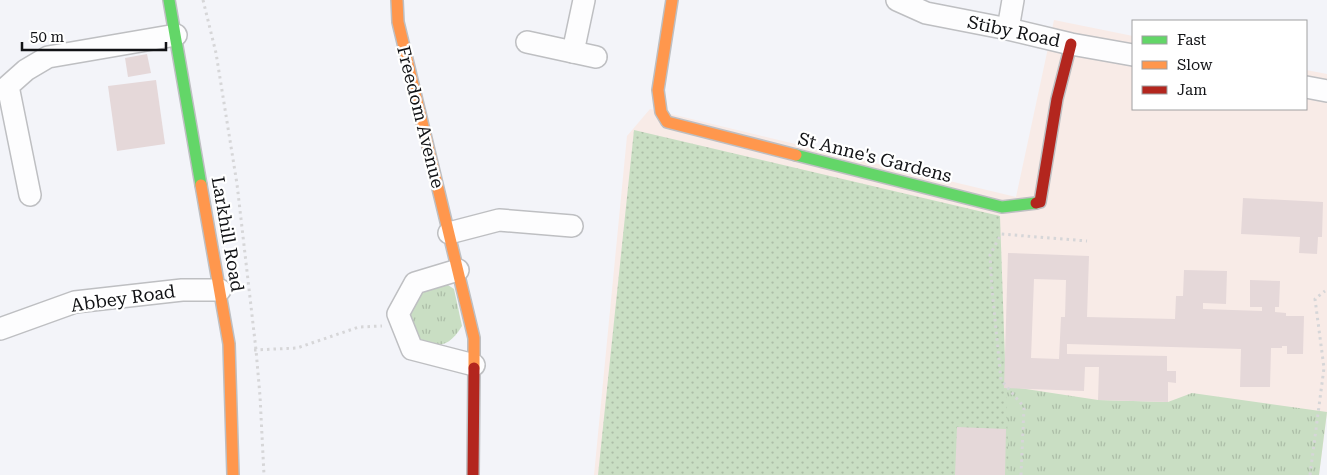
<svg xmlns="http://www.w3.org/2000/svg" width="1327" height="475" viewBox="0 0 1327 475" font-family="'Roboto Serif',serif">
<defs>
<pattern id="grass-tufts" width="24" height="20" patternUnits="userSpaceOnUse" patternTransform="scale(1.25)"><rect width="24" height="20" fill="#c9dec3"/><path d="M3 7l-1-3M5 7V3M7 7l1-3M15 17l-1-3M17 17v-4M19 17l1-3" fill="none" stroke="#acbda7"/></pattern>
<pattern id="park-dots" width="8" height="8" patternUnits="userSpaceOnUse" patternTransform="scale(1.25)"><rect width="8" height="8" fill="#c9dec3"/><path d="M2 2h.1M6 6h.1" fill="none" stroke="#acbda7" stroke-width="1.8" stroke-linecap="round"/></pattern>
</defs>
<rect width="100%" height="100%" fill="#f3f4f9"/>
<!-- education -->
<polygon fill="#f8ebe7" points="1054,20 1133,36 1133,109 1306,109 1306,70 1327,74 1327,413 1319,475 594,475 627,136 650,109 1016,197"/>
<!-- grass -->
<g fill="url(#grass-tufts)">
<path d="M445,283L454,289L462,326C448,349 437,347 414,342L406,291Z"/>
<polygon points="1001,380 1007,386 1098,400 1168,402 1192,393 1327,412 1319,475 1002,475"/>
</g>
<!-- park -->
<polygon fill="url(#park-dots)" points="634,130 1000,216 1009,475 598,475"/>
<!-- building -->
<g fill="#e5d8d9" fill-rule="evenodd">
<polygon points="147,54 151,73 128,77 125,58"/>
<polygon points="156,80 165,144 117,151 108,86"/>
<polygon points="1243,198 1323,202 1322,237 1318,237 1317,254 1299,253 1300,237 1241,234"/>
<path d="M1008,253L1089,256L1087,317L1175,319L1176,296H1183L1184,270L1227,271L1226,304L1203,303V309L1262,311V307H1250V280L1280,281L1279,307H1275V312L1286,313V316H1304L1303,354H1287V346H1282V348H1271L1270,387H1240L1241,349L1067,344V354L1167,356V371H1176V383L1168,382V402L1098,400L1099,367H1085L1084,391L1004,388ZM1034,279L1066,280L1065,317H1061L1059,359L1031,358Z"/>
<polygon points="957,427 1006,429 1005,475 955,475"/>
</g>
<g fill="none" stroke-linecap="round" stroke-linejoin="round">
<defs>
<g id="street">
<polyline points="897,0 926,13 1008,29 1071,44 1133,55"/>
<polyline points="1008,29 1013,0"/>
<polyline points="527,42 573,52 584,0"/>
<polyline points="573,52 596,57"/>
<polyline points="1306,87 1327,91"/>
<polyline points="30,195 8,86 26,70 48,57 176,35"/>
<polyline points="449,233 499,220 572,226"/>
<polyline points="458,270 415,283 398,314 412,349 474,365"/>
<polyline points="0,329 75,302 182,290 220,290"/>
</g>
<g id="fast">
<polyline points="169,0 201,185"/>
<polyline points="796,155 1002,207 1036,203"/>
</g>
<g id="slow">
<polyline points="397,0 398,22 474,338 474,368"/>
<polyline points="672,0 658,90 661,112 667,122 796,155"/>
<polyline points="201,185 229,344 233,475"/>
</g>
<g id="jam">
<polyline points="1036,203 1040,202 1057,99 1071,44"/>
<polyline points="473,475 474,368"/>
</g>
</defs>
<!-- street casing -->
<use href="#street" stroke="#bebfc2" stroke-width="24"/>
<!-- fast casing -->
<use href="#fast" stroke="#bebfc2" stroke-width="14"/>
<!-- slow casing -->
<use href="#slow" stroke="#bebfc2" stroke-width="14"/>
<!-- jam casing -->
<use href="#jam" stroke="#bebfc2" stroke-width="14"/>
<!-- path -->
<g stroke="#d6d6d8" stroke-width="3" stroke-dasharray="2.5 4" stroke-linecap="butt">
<polyline points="203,0 216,53 237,184 256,350 260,396 264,475"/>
<polyline points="254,350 297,348 359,327 382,326"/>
<polyline points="1021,475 1024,407 1001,380 992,289 990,255 1001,234 1087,241"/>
<polyline points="1310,475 1324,368 1315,299 1325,291"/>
</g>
<!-- street -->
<use href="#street" stroke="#fdfdfe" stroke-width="21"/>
<!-- fast -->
<use href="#fast" stroke="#63d668" stroke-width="11"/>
<!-- slow -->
<use href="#slow" stroke="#ff974d" stroke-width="11"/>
<!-- jam -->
<use href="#jam" stroke="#b3261e" stroke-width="11"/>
</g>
<g text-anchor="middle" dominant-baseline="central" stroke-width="4.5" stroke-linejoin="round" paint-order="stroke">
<!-- street labels -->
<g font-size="18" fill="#111215" stroke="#fff">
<text transform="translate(1014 31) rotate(12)">Stiby Road</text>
<text transform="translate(421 117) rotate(76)">Freedom Avenue</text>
<text transform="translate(875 157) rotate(14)">St Anne's Gardens</text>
<text transform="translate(228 234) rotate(80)">Larkhill Road</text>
<text transform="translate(123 298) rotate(-8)">Abbey Road</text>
</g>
</g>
<!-- legend -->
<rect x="1132" y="20" width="175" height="90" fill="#ffffff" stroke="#a0a0a1"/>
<rect x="1142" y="36" width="25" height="8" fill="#63d668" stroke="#a0a0a1"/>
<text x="1177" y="45" font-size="15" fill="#111215">Fast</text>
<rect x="1142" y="61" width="25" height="8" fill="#ff974d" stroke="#a0a0a1"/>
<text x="1177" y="70" font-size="15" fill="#111215">Slow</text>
<rect x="1142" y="86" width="25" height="8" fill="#b3261e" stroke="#a0a0a1"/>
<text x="1177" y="95" font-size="15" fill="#111215">Jam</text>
<!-- scale -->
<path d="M22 42v8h144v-8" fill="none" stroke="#111215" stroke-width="2.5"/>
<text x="30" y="42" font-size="15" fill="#111215" stroke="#ffffff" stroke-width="4" paint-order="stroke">50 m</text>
</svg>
